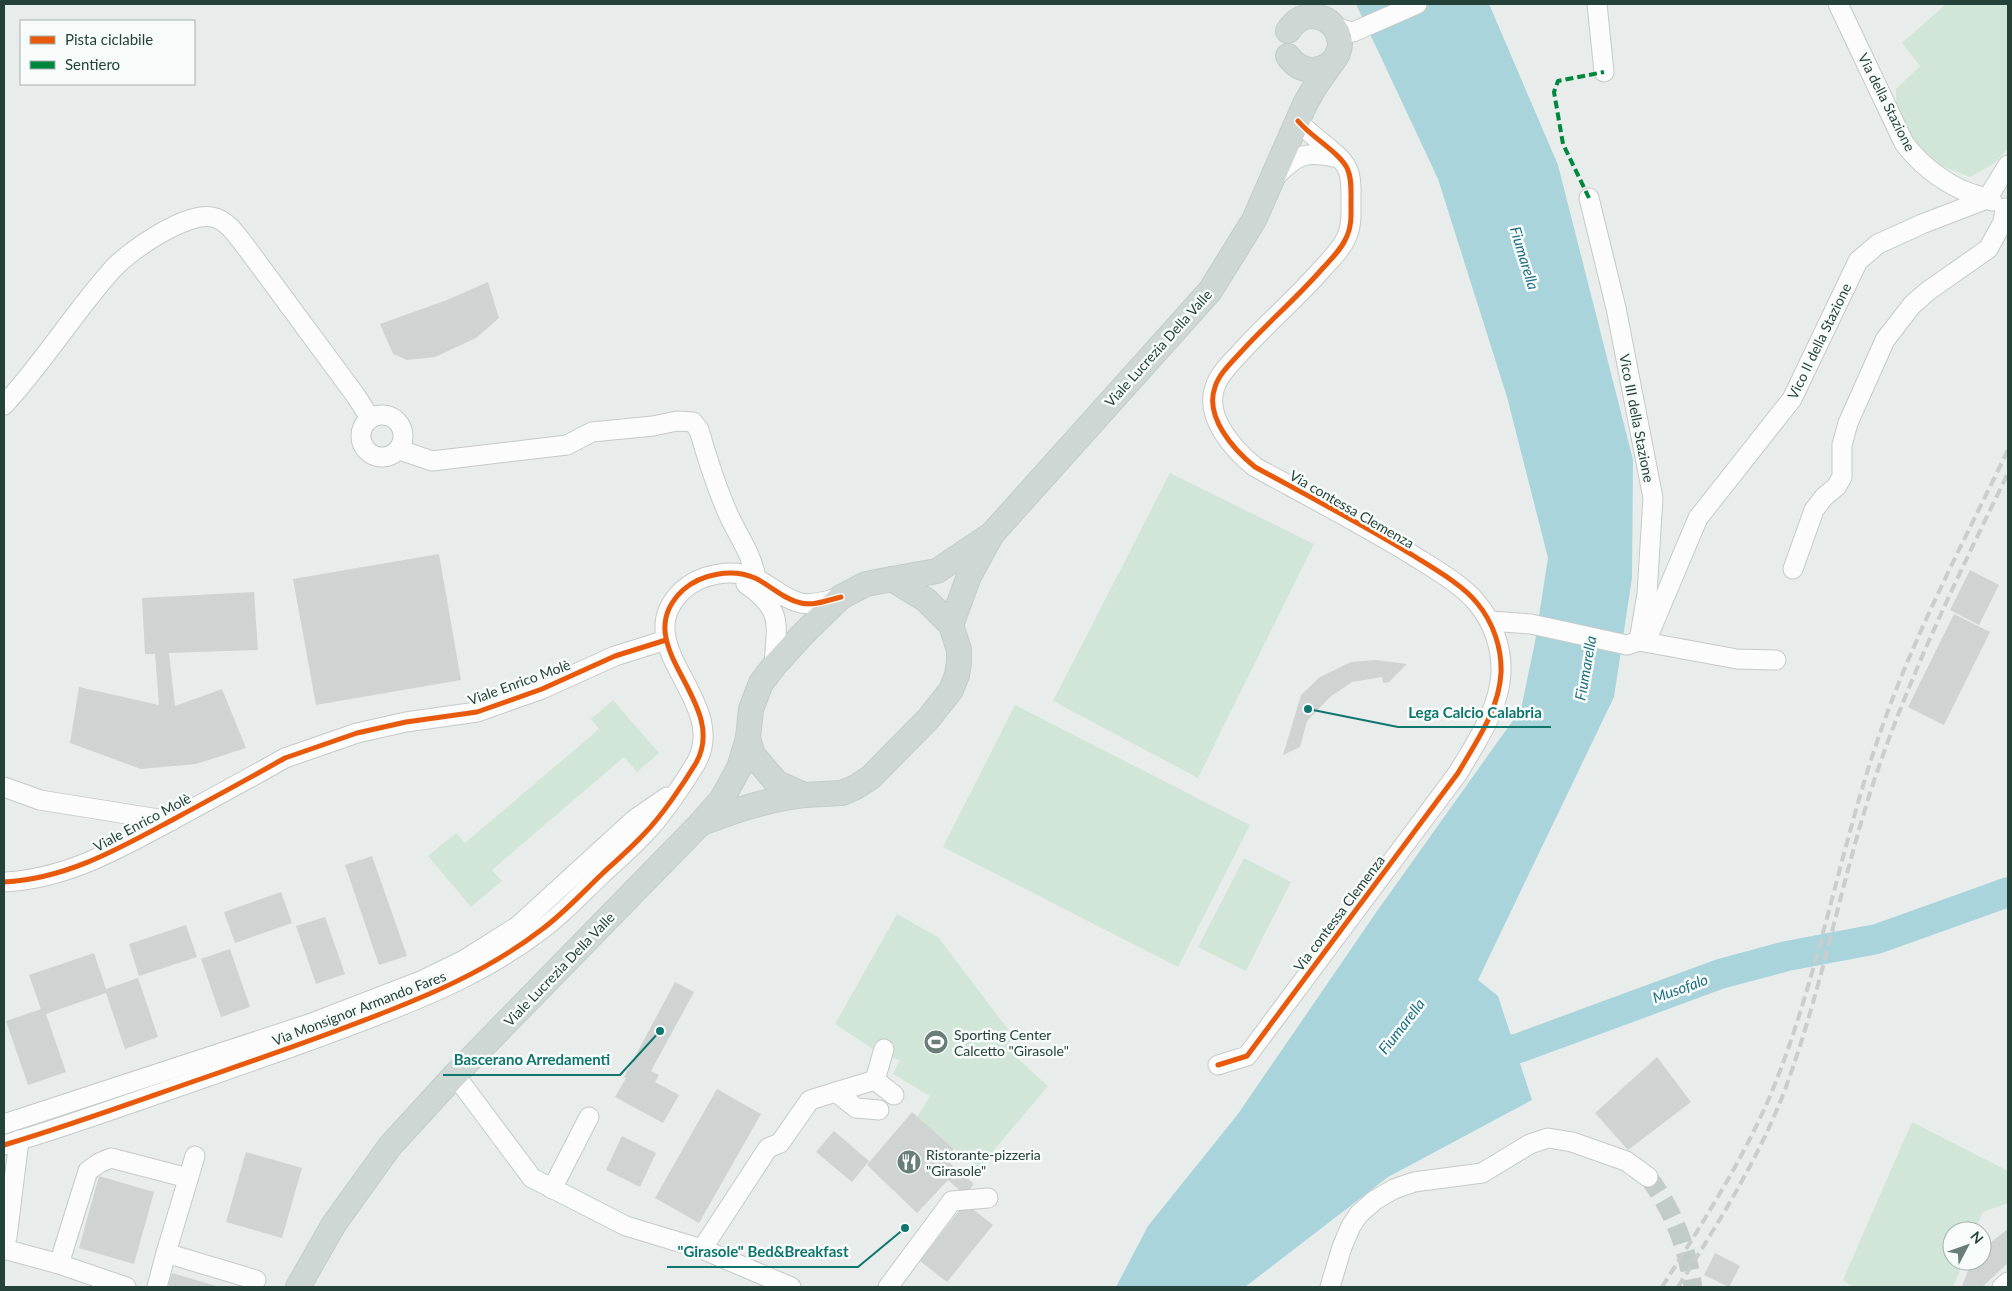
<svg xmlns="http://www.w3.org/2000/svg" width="2012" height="1291" viewBox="0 0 2012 1291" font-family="Lato,sans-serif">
<rect width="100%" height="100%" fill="#e8edeb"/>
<!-- green -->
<g fill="#d1e6d8">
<polygon points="1946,4 2008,4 2008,148 1995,163 1970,177 1934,163 1911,139 1896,111 1896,89 1920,66 1902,43"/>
<polygon points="1170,473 1314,544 1198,778 1053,701"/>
<polygon points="613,700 659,753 637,772 624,757 492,870 502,881 471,907 428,856 456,833 465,843 599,729 591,719"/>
<polygon points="1015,705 1250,825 1178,967 943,847"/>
<polygon points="1244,858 1291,882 1246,971 1198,947"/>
<polygon points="897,914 938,937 1013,1036 1006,1048 1048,1086 978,1169 917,1117 930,1096 893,1074 900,1060 882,1055 835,1024"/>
<polygon points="1912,1122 2008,1171 2008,1203 1983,1212 1975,1231 1952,1231 1952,1261 1964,1261 1953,1287 1853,1287 1843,1280"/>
</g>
<!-- water -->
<polygon fill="#a9d4db" points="1356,4 1489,4 1558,165 1633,460 1632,578 1614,697 1478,980 1498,996 1532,1100 1388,1177 1245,1287 1116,1287 1148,1226 1238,1114 1375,914 1521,709 1535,642 1548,558 1507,397 1438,179"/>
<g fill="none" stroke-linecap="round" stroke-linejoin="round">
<!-- river -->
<polyline stroke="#a9d4db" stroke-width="30" points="1476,1059 1519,1048 1720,974 1787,956 1877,939 2008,892"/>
</g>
<!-- building -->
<g fill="#cfd4d2">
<polygon points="488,282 499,318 476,338 435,357 407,360 393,354 380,324 447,300"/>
<polygon points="439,554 461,680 316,705 293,579"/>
<polygon points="1970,570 1999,585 1979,625 1950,610"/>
<polygon points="254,592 258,650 169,653 175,706 222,689 246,748 196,764 141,769 70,743 79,687 159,705 155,654 145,654 142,598"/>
<polygon points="1954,614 1990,632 1944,725 1908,707"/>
<polygon points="1376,660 1407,664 1389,682 1383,683 1382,677 1352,682 1330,697 1307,721 1300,747 1283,755 1301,695 1320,677 1351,662"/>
<polygon points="372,856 407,956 379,965 345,865"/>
<polygon points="281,892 292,923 235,943 224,912"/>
<polygon points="325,917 345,974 316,984 296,926"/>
<polygon points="186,925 197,957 139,976 129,944"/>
<polygon points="230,949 250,1007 221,1017 201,959"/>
<polygon points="94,953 106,989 138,978 158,1037 125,1049 106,993 46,1014 66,1072 28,1085 6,1021 41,1009 29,975"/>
<polygon points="675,982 694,992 651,1071 659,1075 655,1082 679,1095 663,1123 615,1097 626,1078 624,1077"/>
<polygon points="1657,1057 1691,1102 1628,1150 1595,1113"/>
<polygon points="717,1089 761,1114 699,1223 655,1198"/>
<polygon points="912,1112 954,1149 945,1159 974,1184 965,1195 948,1180 917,1213 867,1165"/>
<polygon points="834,1131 869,1161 852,1182 816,1152"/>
<polygon points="622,1136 656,1153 640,1187 606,1170"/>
<polygon points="246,1152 302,1168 282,1238 226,1222"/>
<polygon points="99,1176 154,1192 134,1264 79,1248"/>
<polygon points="965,1203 993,1225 947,1282 920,1261"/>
<polygon points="2008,1229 2008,1263 1982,1287 1963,1287 1962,1286 1972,1261 1982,1261 1982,1249"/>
<polygon points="1715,1253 1740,1266 1729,1287 1704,1275"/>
<polygon points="172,1273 220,1287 168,1287"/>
</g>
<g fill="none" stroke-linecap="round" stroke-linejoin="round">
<!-- minor-tunnel -->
<path stroke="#c1cbc8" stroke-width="19" stroke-dasharray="19 9" stroke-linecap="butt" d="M1648,1177C1673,1209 1687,1248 1693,1287"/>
<defs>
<g id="minor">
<polyline points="1597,4 1604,72"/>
<path d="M1838,4L1904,143C1919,163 1939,179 1962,190C1971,194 1982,196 1992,201"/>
<polyline points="1331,24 1344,30 1353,32 1417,4"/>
<path d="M1276,176C1298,153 1307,151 1338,158"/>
<polyline points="1589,198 1616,308 1653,498 1647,594 1640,635"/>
<polyline points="1987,199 2008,165"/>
<path d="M4,405C43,363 73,314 111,271C128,251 186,212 212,217C228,220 237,236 246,247L356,396L370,418"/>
<circle cx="382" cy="436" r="21"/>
<path d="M400,450L432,461L567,445L592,432L653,426L677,421L693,422L699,430C708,460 717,490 730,518C740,539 752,555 756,578"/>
<polyline points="1793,569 1814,510 1824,497 1836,487 1842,477 1842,445 1848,423 1885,340 1912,305 1928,291 1988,249 2003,222 2005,208"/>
<path d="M746,584C785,611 776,625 774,666"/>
<polyline points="1490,621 1531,624 1627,645 1639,641 1737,659 1776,660"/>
<polyline points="1639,641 1649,634 1698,518 1792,399 1858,261 1878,244 1922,224 1987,199"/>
<polyline points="4,787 40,800 171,821"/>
<path d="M4,882C67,879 120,848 174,819C211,799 248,779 285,758L357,733L406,722L477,712L542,689L615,656L666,640"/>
<path d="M1218,1065L1247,1056L1458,773C1476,742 1499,710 1501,673C1502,648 1493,622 1477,603C1463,585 1433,568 1414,556C1362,524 1308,496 1255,467C1234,450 1204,417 1215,387C1219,374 1231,363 1240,353C1266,324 1296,299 1322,269C1331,259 1342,249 1347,236C1352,225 1351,214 1351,202C1351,191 1352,178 1347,168C1339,152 1311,137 1298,121"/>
<polyline points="455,1075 532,1178 626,1226 702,1249 791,1287"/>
<polyline points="875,1080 884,1049"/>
<polyline points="875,1080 894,1095"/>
<polyline points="836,1092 856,1108 879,1110"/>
<polyline points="4,1124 309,1024 423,980 464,960 518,926 635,819 667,797"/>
<path d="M4,1145C75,1124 145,1098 215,1074C267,1056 319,1038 370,1018C430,995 489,970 541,930C563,914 582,893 602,874C616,861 631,848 644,834C661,817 684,783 696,763C731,701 624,645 683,590C701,574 732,568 755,578C770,585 783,599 801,603C814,606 828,600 841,597"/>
<polyline points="552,1189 589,1117"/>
<polyline points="4,1243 7,1237 19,1140"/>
<polyline points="4,1249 59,1264 126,1287"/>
<polyline points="702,1249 768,1148 780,1143 810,1100 875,1080"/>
<polyline points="166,1253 195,1156"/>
<polyline points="59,1264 88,1171 99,1163 111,1158 188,1178"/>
<polyline points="157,1287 166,1253 256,1280"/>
<polyline points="888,1287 952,1201 988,1198"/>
<polyline points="1330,1287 1342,1247 1351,1226 1359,1214 1375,1200 1394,1189 1414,1182 1482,1173 1530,1144 1548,1138 1572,1142 1626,1161 1648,1177"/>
<polyline points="2002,1287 2008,1282"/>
</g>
<g id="major">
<path d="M1288,31C1294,22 1302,15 1314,16C1322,17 1329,20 1334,27C1356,57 1311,89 1288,56"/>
<polygon points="892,579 926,600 951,625 959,650 959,662 957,675 951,690 929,718 871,777 856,787 842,793 804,795 777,783 753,755 748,738 751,709 761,683 774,666 803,634 841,597 866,584"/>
<polyline points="892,579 937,571 989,536"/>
<polyline points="951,625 969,576 992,534 1210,291 1254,220 1305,104 1316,85 1333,61"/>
<path d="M705,822C738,809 769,799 804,795"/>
<polyline points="298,1287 334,1224 390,1146 455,1075 701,823 722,799 739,768 748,738"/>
</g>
</defs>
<!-- minor casing -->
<use href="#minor" stroke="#c5cac8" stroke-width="21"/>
<!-- major casing -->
<use href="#major" stroke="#c3ccc9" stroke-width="26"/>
<!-- minor -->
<use href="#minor" stroke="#fcfcfc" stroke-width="19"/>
<!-- major -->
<use href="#major" stroke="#cfd7d5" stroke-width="24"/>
<!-- rail -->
<g stroke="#c9cdcc" stroke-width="4" stroke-dasharray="10 5" stroke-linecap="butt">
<path d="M1662,1287C1703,1222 1746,1156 1775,1084C1820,970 1840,848 1880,733C1914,635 1963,543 2008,450"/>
<path d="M1678,1287C1718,1223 1761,1156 1787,1084C1822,988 1840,887 1871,790C1907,680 1958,576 2008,473"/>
</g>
<!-- quiet -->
<polyline stroke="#00873e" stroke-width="4" stroke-dasharray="8 4" stroke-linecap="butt" points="1589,198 1563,144 1554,92 1558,81 1604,72"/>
<defs>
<g id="cycleway">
<path d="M4,882C67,879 120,848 174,819C211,799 248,779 285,758L357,733L406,722L477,712L542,689L615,656L666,640"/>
<path d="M1218,1065L1247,1056L1458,773C1476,742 1499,710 1501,673C1502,648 1493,622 1477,603C1463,585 1433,568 1414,556C1362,524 1308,496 1255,467C1234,450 1204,417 1215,387C1219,374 1231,363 1240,353C1266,324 1296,299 1322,269C1331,259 1342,249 1347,236C1352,225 1351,214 1351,202C1351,191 1352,178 1347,168C1339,152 1311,137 1298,121"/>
<path d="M4,1145C75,1124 145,1098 215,1074C267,1056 319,1038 370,1018C430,995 489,970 541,930C563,914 582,893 602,874C616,861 631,848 644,834C661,817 684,783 696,763C731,701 624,645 683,590C701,574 732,568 755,578C770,585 783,599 801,603C814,606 828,600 841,597"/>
</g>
</defs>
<!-- cycleway casing -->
<use href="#cycleway" stroke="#f7fbf9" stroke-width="8"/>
<!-- cycleway -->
<use href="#cycleway" stroke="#e8590c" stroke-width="5"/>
</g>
<!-- icons -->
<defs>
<symbol id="stadium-disc" viewBox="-11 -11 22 22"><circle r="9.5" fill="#697e78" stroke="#f7fbf9"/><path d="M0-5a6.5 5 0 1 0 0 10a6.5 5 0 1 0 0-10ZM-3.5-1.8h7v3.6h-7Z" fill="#fff"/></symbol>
<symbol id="restaurant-disc" viewBox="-11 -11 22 22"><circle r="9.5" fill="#697e78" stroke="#f7fbf9"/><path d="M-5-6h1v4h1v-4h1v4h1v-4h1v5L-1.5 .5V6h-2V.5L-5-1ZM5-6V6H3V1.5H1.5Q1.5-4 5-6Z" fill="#fff"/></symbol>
</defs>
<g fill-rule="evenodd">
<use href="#stadium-disc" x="922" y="1028" width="28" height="28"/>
<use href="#restaurant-disc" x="895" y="1148" width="28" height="28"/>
</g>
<g text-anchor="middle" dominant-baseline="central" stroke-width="5" stroke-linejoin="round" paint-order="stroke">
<!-- street labels -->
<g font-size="14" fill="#24423a" stroke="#f7fbf9">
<text transform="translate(1887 102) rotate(63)">Via della Stazione</text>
<text transform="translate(1819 341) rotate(-64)">Vico II della Stazione</text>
<text transform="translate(1158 348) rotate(-48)">Viale Lucrezia Della Valle</text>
<text transform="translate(1637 418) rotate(79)">Vico III della Stazione</text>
<text transform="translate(1352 509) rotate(30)">Via contessa Clemenza</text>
<text transform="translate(519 682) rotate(-20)">Viale Enrico Molè</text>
<text transform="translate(142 822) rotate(-28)">Viale Enrico Molè</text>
<text transform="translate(1339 913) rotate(-53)">Via contessa Clemenza</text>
<text transform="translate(559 969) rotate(-46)">Viale Lucrezia Della Valle</text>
<text transform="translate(359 1008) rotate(-21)">Via Monsignor Armando Fares</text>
</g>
<!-- poi labels -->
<g font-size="14" fill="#24423a" stroke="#f7fbf9" text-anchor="start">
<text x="954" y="1034">Sporting Center<tspan x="954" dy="16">Calcetto "Girasole"</tspan></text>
<text x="926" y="1154">Ristorante-pizzeria<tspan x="926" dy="16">"Girasole"</tspan></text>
</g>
<!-- water labels -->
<g font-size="15" font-style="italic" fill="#1c6f80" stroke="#f7fbf9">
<text transform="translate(1525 258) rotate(73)">Fiumarella</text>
<text transform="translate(1585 668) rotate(-80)">Fiumarella</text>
<text transform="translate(1680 988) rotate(-20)">Musofalo</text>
<text transform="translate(1401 1026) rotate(-52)">Fiumarella</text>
</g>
</g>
<!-- callouts -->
<path fill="none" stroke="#0f766e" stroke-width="2" d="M1308 709L1398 727H1551M660 1031L620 1075H443M905 1228L858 1267H667"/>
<g fill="#0f766e" stroke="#f7fbf9" stroke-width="2">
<circle cx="1308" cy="709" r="5"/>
<circle cx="660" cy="1031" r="5"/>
<circle cx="905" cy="1228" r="5"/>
</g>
<g font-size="15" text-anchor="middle" font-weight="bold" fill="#0f766e" stroke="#f7fbf9" stroke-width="5" stroke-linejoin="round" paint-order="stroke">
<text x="1475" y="718">Lega Calcio Calabria</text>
<text x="532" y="1065">Bascerano Arredamenti</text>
<text x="763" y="1257">"Girasole" Bed&amp;Breakfast</text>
</g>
<!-- border -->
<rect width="2012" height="1291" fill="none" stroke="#24423a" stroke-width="10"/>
<!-- legend -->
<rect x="20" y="20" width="175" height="65" fill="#f7fbf9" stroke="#a3b1ad"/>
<rect x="30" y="36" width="25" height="8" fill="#e8590c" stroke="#a3b1ad"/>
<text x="65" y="45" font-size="15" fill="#24423a">Pista ciclabile</text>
<rect x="30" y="61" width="25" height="8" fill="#00873e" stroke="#a3b1ad"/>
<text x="65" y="70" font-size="15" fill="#24423a">Sentiero</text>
<!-- north arrow -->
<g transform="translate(1967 1246) rotate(49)"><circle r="24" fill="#f7fbf9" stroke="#a3b1ad"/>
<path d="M0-4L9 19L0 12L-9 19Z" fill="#697e78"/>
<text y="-8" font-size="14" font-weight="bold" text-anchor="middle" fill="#24423a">N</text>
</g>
</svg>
